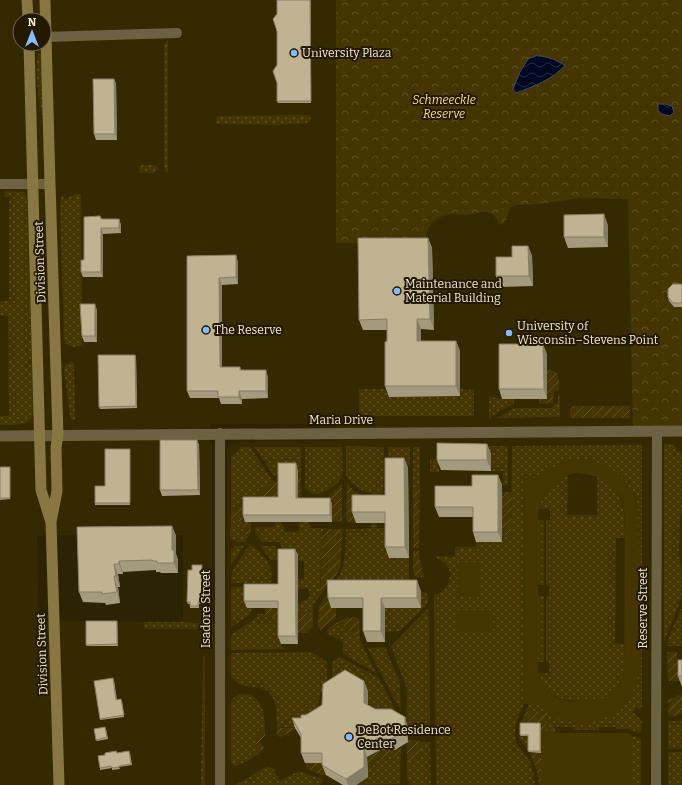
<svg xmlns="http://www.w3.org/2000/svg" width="682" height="785" viewBox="0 0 682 785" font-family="Bitter,serif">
<defs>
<pattern id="grass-dots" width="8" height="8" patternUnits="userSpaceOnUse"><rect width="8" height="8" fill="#443502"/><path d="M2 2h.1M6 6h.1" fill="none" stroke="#5f5226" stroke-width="1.8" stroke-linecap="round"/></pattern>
<pattern id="park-crowns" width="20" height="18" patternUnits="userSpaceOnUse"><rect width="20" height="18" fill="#443502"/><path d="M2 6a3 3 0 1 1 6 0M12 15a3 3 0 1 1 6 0" fill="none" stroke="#5f5226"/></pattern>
<pattern id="garden-furrows" width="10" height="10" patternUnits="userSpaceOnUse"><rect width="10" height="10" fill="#443502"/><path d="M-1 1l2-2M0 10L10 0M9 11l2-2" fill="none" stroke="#5f5226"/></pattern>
<pattern id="water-waves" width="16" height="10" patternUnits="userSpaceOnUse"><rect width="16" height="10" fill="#000822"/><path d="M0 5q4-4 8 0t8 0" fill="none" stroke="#252c41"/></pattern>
</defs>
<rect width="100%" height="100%" fill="#2c2304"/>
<!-- built -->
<path fill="#352901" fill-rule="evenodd" d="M0,0H682V785H0ZM20,20H44V44H20ZM210,424H336V441L235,442L229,444L227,449L226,624H212V446L210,442ZM70,535L126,537L183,535V622L39,621L37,536Z"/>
<!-- grass -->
<g fill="url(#grass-dots)">
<polygon points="168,40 168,172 167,173 165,172 164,160 164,43"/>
<path d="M41,53L42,54L43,115H42C39,96 34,73 38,54Z"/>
<polygon points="308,115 311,119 308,123 279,125 217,124 216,118 219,116"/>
<polygon points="142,165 155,165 158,168 154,173 140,173 139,167"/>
<path d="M5,191L24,192L27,199L33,407C33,411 33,416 31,419C26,426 8,425 0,425V416H9L8,316L0,315V301H9V197H4Z"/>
<polygon points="76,194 81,194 82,346 74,347 66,344 64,339 60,206 61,198 63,195 64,199 68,198"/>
<polygon points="72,361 74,364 75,420 72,420 70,415 64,370 66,365"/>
<polygon points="359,389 389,389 459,396 460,389 474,390 474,416 359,416"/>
<polygon points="489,396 502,399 514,399 514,404 506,407 489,418"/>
<polygon points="558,396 560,396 560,417 497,418 514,408 551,408 558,402"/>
<polygon points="664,444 673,444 682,454 682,508 680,522 679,552 682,578 682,597 664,641"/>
<path d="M642,445V707L639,709L636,707L633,712L642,721L641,733H638L628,729H617L616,727H599V730H575V727H555V733H546L545,713L526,712L529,704H538L546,711L556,717L635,686L639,672L638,508L634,493L573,460C559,463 550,468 540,478H525L524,704C519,715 513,727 516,740C517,747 524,752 528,758C533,766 534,776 535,785H436L434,595C445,593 455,577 447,566C445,562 438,559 434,556L455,557V547H476V542H502V535L511,534L512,446Z"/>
<path d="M346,446L384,447L383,493C369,497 353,488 346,475Z"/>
<polygon points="482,446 508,446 508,485 503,485 503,471 491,471"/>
<polygon points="241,447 250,447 273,481 270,486 259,494 256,499 243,501 236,509 231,509 231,457"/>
<polygon points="254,447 301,447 301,468 296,466 277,469 276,476 274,476"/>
<path d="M305,447H342C342,454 344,469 342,475C339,486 322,495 312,494L305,488Z"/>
<polygon points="388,447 410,447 410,466 408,465 388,465"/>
<polygon points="413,447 420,447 420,489 415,488 413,489"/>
<polygon points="430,459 439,459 439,472 432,472 430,471"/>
<path d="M568,475L567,515H597V477C625,487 625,514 625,538H616L615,643L624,644C624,658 626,674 619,686C608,706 564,705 548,692C543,687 540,679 538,673H549V662H546V596H549V586L546,585V520H550V509H539C542,493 553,480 568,475Z"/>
<rect x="538" y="520" width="6" height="65"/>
<path d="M231,521H240L243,523L244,532L248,536L245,542C226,542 231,537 231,521Z"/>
<path d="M275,522H281L286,532L299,531V522H309L310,528H326L323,532L320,588L318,598L313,605V620C310,614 305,610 298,614V604L309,598V589H298V579H304V561C289,560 286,554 279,542H262L255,533V527H275Z"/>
<path d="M371,523H377V528H384L385,536L386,538L389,558H409V585H334C347,566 345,552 346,529H363V528H371Z"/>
<polygon points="235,546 244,546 231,565 231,550"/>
<path d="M249,546C258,546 270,563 272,572C272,575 271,579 271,582L269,583H231L232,571Z"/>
<polygon points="260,546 275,546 282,556 280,560 271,560"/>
<polygon points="231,587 264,587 247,608 253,608 253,610 248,616 231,627"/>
<polygon points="421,591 428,594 428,603 400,631 385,632 385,608 420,608"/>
<rect x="538" y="596" width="6" height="66"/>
<polygon points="682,607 682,646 667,646 670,634"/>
<polygon points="427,609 429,609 430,734 406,730 407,689 391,646"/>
<polygon points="257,614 266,614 266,616 270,618 281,617 281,645 285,649 231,650 231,635 257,617"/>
<polygon points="144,622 183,622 206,624 205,629 144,629"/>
<polygon points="334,624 338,626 343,625 356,635 360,635 360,640 376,673 343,654 343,642 327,633 327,630"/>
<polygon points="385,647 400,683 401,711 368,649 368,648"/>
<path d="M311,652L326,661C327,673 330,686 320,694V700H318L320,719L305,728L279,727C274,721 278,710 275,703C267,681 255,691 239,684C236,682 234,679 231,678V653Z"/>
<polygon points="203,656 205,656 205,785 201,785"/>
<polygon points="340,657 379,678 400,719 383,719 332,684 332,662"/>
<path d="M239,694C264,693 265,715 265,733L258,735C254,742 256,746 262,751L248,761L235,766L231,764V700Z"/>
<rect x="668" y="721" width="14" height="28"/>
<polygon points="520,725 529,736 529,752 519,738"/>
<polygon points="635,736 641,739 641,785 632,785 632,737"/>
<path d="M424,742H430L431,785H410L407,778V763C416,758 422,753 424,742Z"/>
<rect x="668" y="752" width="14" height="33"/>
<polygon points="385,756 401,757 400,784 360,785 367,781 370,764"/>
<polygon points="267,767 273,768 280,781 299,771 325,780 319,785 235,785"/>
</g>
<!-- park -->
<path fill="url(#park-crowns)" d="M336,0H682V431H633L628,199L579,198L540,204L516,205L510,208L506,221L501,225L499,224C492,206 480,213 467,215C461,215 454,214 448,215C433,217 424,229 426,244L336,243Z"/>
<!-- garden -->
<g fill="url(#garden-furrows)">
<path d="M547,370C561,370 559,378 559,390L554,391L553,403L541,404L539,403V399H547Z"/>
<polygon points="574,406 630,406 630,418 570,418 570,410 572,407"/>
<polygon points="296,466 301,468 301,505 280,476 276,476 277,469 280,467"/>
<path d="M273,481L280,482V505L251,522V533L248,536L244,532L243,523L240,521H231V509H236L243,501L256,499C261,493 261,487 270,486Z"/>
<polygon points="347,483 354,491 361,495 356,506 356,523 348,522 346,520"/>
<polygon points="342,484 342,521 332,522 332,505 329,505 329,495"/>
<polygon points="415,488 420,489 419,548 413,548 413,489"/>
<polygon points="502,492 512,492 511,535 502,535"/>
<polygon points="326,529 343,529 340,567 336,576 318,598 321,582 322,537"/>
<polygon points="413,551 419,551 420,561 424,577 416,577 413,573"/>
<polygon points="330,591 336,608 336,618 329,622 321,630 318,628 319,606"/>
<polygon points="265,608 281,608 281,617 270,618 266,616"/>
<polygon points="303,612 310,614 313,620 313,626 307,633 298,633 298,614"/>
<path d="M346,618L355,617L359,619L360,635C352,635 347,631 343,625L338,626L334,624Z"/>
<polygon points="667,652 677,652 677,671 681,672 682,681 669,681 668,679"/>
<polygon points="678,695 682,695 682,714 670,717 668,715 668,707 670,707 670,703 667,702 667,701"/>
<polygon points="526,712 545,712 546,733 541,738 541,785 539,785 536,768 529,752 541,752 520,725"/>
<polygon points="277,725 280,728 296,728 296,729 281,737 279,737 277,734"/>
<path d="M261,733H265V736L260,741L264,748L262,751C255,746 253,738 261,733Z"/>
<path d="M407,739L424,742C422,753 416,758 407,763Z"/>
<path d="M383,748L384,749H401V757C387,759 383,753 370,764L369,779L360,785H356L368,777L367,757Z"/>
<polygon points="306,763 326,763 326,775 322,775 307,769"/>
</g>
<!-- pitch -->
<g fill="#443502" fill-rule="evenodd">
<path d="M586,459C616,467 629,478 638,508L639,672C637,680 635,688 631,696C616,721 581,730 555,717C549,714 543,709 538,704H524L525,478H540C556,464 565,460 586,459ZM576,473C596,474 616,483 623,503C624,508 624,514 625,519L624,666C623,674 623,683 617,689C603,705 560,707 546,690C542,685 540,678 538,673V513C542,490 554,479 576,473Z"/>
<rect x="458" y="562" width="21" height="35"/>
<rect x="456" y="610" width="34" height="22"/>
<polygon points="546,733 628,733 632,737 632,785 541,785 541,737"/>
</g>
<!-- water -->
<g fill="url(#water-waves)" stroke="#474b58">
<path d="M538,55L553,59L565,65C554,79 532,87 516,93L513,89L520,72L528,59Z"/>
<polygon points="658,104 665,104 672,106 674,112 670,116 661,114 658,110"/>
</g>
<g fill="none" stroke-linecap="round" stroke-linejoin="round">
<!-- minor -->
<g stroke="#6c6142" stroke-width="10">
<polyline points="44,37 177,33"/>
<polyline points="0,184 50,184"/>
<polyline points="220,433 220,785"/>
<polyline points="656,785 657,431"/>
</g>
<!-- tertiary -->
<polyline stroke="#6c6142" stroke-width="11" points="0,436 682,431"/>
<!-- secondary -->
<g stroke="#887643" stroke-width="11">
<polyline points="27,0 28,20"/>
<polyline points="45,0 50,184 58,435 56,447 57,491 51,522 59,785"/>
<polyline points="29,44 41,490 50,519"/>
</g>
</g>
<!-- wall -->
<g fill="#a49a7e">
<polygon points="277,0 311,0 311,103 278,103 277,101"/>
<polygon points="114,79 116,84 117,140 96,140 94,134"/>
<polygon points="100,216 102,219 119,219 121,225 121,233 103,234 103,277 83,277 81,272 84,260"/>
<polygon points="608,225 608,247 568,248 564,237"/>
<polygon points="428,238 432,248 434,330 421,329 421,341 456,341 460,351 460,396 389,397 385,386 387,341 387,330 363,330 359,320"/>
<polygon points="528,246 532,256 533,286 500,287 496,276 512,257"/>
<polygon points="236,255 238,263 238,284 222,285 222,367 240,367 241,370 268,377 268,398 242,399 242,404 221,404 219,398 190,398 187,391 187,256"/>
<polygon points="682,286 682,307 674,307 669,301 668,297"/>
<polygon points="97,310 97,342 84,342 82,336"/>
<polygon points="547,354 547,399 502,399 499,389"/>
<polygon points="135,355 136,357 137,408 100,409 99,407"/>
<polygon points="197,440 199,445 200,495 162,496 160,490"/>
<polygon points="487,444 491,454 491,471 441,470 437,460"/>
<polygon points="130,451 130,505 95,505 95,503"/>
<polygon points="404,458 408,468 409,558 389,558 385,547 385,523 356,523 352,512 385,495"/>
<polygon points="0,467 10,467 10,499 0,500"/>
<polygon points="298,470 298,498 330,498 332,505 332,522 245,522 243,515 278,497"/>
<polygon points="498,475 502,485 502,542 476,542 473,532 473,517 439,517 435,507"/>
<polygon points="172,526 176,536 176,554 178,560 178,573 161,573 160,572 156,572 156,570 123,572 123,574 118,574 120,587 118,587 120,603 106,605 105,603 83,602 79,592 77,527"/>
<polygon points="295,549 298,556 298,644 281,644 278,636 278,608 247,608 244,601 278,584"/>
<polygon points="202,567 202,604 199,604 199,608 190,608 190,604 188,604 187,602 192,570"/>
<polygon points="421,591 421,608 385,608 385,642 367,642 363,631 363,608 331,608 328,598"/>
<polygon points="117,621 117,622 118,646 87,646 86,645"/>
<polygon points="682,660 682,687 678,676"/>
<polygon points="114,680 117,700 122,701 124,717 100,720 100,719"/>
<polygon points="368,691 368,705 408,727 408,742 395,750 380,750 367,757 368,777 356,785 343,785 326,775 322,765 322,763 305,763 301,753 301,738 295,728 292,718 301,718 322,705"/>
<polygon points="540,723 541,725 541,753 529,752 528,751 528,736 521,736 520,735"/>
<polygon points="106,729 108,739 97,741 96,740"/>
<polygon points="117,753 130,753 132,765 119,767 120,769 112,770 112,768 100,770 100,768"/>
</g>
<!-- shaded-wall -->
<g fill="#867d66">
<polygon points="310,0 311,0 311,103 311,101"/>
<polygon points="114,79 116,84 117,140 115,134"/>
<polygon points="604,214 608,225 608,247 604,237"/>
<polygon points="119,219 121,225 121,233 119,228"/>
<polygon points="101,228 103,234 103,277 101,272"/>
<polygon points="428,238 432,248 434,330 430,319"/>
<polygon points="528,246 532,256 533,286 529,276"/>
<polygon points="236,255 238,263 238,284 236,277"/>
<polygon points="219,278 222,285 222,374 220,367"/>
<polygon points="95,304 97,310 97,342 95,336"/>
<polygon points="417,319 421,329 421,351 417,341"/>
<polygon points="456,341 460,351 460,396 456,386"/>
<polygon points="543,344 547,354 547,399 544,389"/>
<polygon points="135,355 136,357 137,408 136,406"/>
<polygon points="266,370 268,377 268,398 266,391"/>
<polygon points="239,391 242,399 242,404 239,397"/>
<polygon points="197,440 199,445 200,495 198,490"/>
<polygon points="487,444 491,454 491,471 487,460"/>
<polygon points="404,458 408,468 409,558 405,547"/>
<polygon points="296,463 298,470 298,505 296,498"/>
<polygon points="498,475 502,485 502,542 498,532"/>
<polygon points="330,498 332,505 332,522 330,515"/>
<polygon points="172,526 176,536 176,554 178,560 178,573 174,563 172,550"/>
<polygon points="295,549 298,556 298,644 296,636"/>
<polygon points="119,561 123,572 123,574 119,564"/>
<polygon points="114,564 118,574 120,587 116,576"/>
<polygon points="202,565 202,604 201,602"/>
<polygon points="114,576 118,587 120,603 117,592"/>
<polygon points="417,580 421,591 421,608 417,598"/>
<polygon points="381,598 385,608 385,642 381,631"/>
<polygon points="117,621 117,622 118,646 117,644"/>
<polygon points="364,681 368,691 368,713 364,703"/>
<polygon points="405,717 408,727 408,742 405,731"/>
<polygon points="540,723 541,725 541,753 540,751"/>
<polygon points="364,747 367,757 368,777 356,785 348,785 346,779"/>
</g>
<!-- building -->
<g fill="#bfb392" stroke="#867d66">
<polygon points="277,0 310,0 311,101 277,101 277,83 273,71 277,65 277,31 273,19 277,14"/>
<polygon points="93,79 114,79 115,134 94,134"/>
<polygon points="604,214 604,237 564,237 564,215"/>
<polygon points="100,216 101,219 119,219 119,228 101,228 101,272 81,272 81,260 84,260 84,217"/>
<polygon points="358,238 428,238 430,319 417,319 417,341 456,341 456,386 385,386 385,342 387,341 387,319 359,320"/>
<polygon points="512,246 528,246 529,276 496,276 496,257 512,257"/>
<polygon points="236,255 236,277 219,278 220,367 240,367 240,370 266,370 266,391 239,391 239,397 218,397 218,391 187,391 187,256"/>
<polygon points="673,284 681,284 682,286 682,302 681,303 673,303 668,297 668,289"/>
<polygon points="80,304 95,304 95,336 82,336"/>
<polygon points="499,344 543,344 544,389 499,389"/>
<polygon points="98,355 135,355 136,406 99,407"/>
<polygon points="160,440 197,440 198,490 160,490"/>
<polygon points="437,443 487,444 487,460 437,460"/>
<polygon points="105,449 130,449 130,503 95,503 95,486 105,486"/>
<polygon points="385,458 404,458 405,547 385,547 385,512 352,512 352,495 385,495"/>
<polygon points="278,463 296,463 296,498 330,498 330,515 243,515 243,497 278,497"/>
<rect x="0" y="467" width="10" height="31"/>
<polygon points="472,475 498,475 498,532 473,532 473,507 435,507 435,486 472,486"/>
<polygon points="172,526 172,550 174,550 174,563 157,563 157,561 153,561 152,560 119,561 119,564 114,564 116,576 114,576 117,592 102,594 102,592 79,592 77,527"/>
<polygon points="278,549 295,549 296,636 278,636 278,601 244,601 244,584 278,584"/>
<polygon points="192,565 202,565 201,602 198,602 198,606 190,606 190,602 187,602 188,570 192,570"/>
<polygon points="327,580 417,580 417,598 381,598 381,631 363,631 363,598 328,598"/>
<polygon points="86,621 117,621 117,644 86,645"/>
<rect x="678" y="660" width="4" height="16"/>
<polygon points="345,670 364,681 364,703 375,709 391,709 405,717 405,731 391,739 376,739 364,747 364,767 346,779 322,765 322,753 301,753 301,734 292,718 301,718 301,715 306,715 322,705 323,684"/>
<polygon points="113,678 116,700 121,699 124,715 100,719 94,681"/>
<polygon points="520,723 540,723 540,751 528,751 528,735 520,735"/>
<polygon points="105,727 107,737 96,740 94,729"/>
<polygon points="116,751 117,753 129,751 131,764 119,766 119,767 112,768 111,766 100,768 98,756 105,755 105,753"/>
</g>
<!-- markers -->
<g fill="#87bbfb" stroke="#231900" stroke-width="1.5">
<circle cx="294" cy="53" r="4"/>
<circle cx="397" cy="291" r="4"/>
<circle cx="206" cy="330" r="4"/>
<circle cx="509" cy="333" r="4"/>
<circle cx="349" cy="737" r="4"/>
</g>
<g text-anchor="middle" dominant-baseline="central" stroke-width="4" stroke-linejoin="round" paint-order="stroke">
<!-- poi labels -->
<g font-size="12" fill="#ece6d5" stroke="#231900" text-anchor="start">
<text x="302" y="53">University Plaza</text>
<text x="405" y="284">Maintenance and<tspan x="405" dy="14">Material Building</tspan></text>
<text x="517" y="326">University of<tspan x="517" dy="14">Wisconsin–Stevens Point</tspan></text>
<text x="214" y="330">The Reserve</text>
<text x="357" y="730">DeBot Residence<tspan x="357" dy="14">Center</tspan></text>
</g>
<!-- park labels -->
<g font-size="12" font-style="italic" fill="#fbdf8d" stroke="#231900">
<text x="444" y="100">Schmeeckle<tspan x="444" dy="14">Reserve</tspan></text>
</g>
<!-- street labels -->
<g font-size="12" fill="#ece6d5" stroke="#231900">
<text transform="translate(40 262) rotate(-92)">Division Street</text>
<text x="341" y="420">Maria Drive</text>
<text transform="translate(643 608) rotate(-90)">Reserve Street</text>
<text transform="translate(206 609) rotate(-90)">Isadore Street</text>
<text transform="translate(42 654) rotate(-92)">Division Street</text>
</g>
</g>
<!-- north arrow -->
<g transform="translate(32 32)"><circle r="19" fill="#231900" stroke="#736b55"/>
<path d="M0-3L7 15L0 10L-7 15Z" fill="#87bbfb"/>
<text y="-6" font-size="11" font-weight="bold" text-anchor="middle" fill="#ece6d5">N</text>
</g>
</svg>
